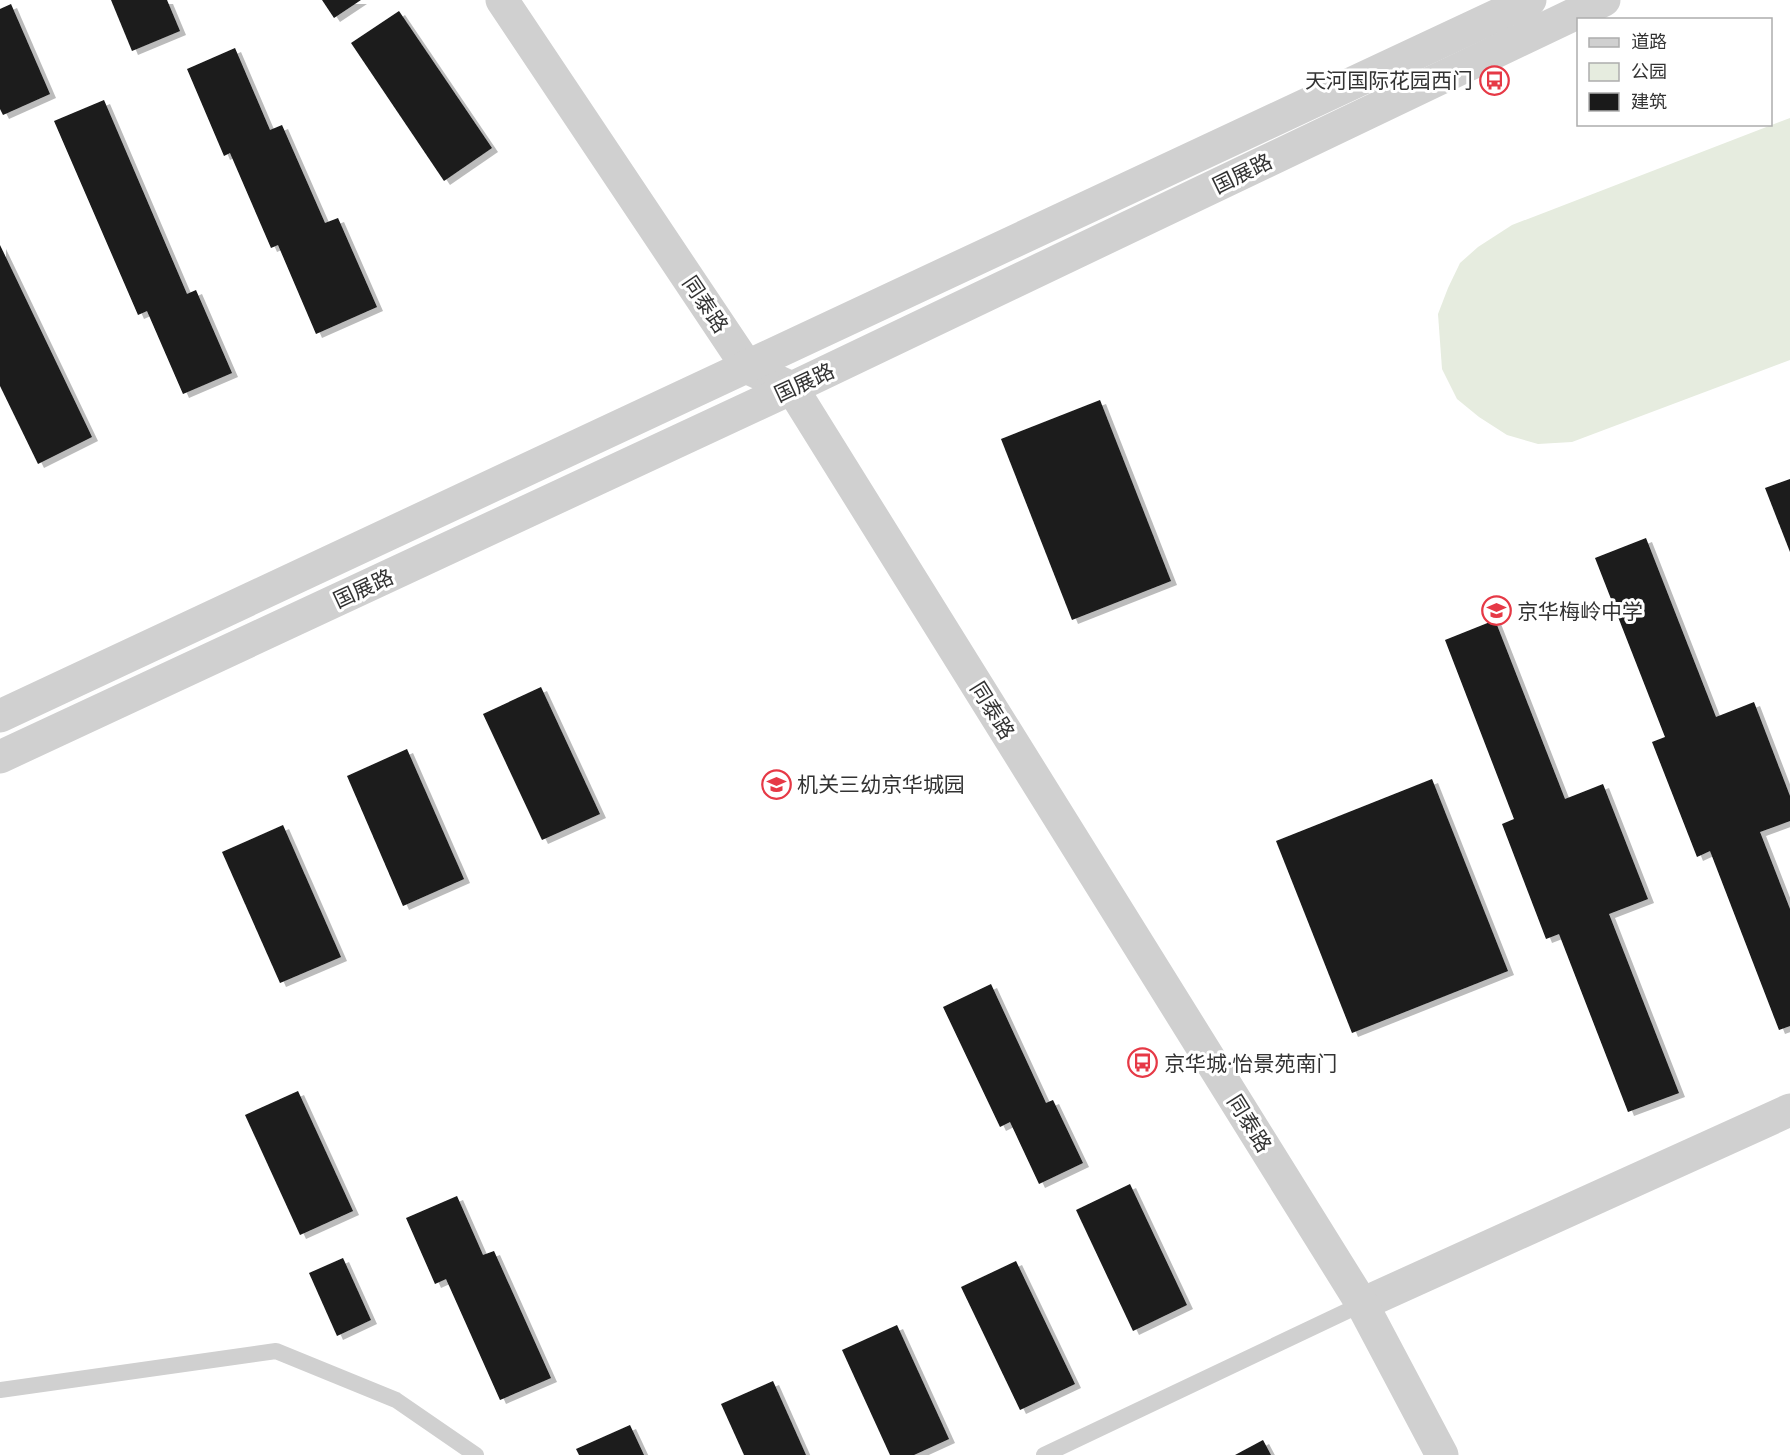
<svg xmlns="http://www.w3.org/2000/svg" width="1790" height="1455" viewBox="0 0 1790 1455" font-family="'Open Sans','Noto Sans SC',sans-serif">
<defs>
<filter id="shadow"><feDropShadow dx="6" dy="4" stdDeviation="0" flood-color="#0004"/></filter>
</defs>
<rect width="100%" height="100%" fill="#fff"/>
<!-- green -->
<polygon fill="#e6ecdf" points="1790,118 1790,360 1572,442 1538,444 1507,435 1479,417 1457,399 1442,369 1438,314 1448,288 1460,263 1478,247 1512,225"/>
<!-- building -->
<g fill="#1a1a1a" filter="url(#shadow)">
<polygon points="111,0 167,0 180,31 132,51"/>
<polygon points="322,0 361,0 334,18"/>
<polygon points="11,4 50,94 3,115 0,109 0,9"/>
<polygon points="399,11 492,148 444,181 351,43"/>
<polygon points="235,48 270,130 282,125 325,223 338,218 377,307 316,334 278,245 271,248 230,153 224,156 187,69"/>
<polygon points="104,100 187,294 196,290 232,373 183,394 147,311 138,315 54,121"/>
<polygon points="0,245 92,437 38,464 0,386"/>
<polygon points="1100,400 1171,581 1072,620 1001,439"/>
<polygon points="1790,479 1790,552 1765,488"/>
<polygon points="1646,538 1716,717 1754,702 1790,796 1790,821 1760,832 1790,909 1790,1026 1779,1030 1710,851 1697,857 1652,742 1665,737 1595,558"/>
<polygon points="1495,620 1565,799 1603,784 1648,899 1609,914 1679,1093 1628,1112 1559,934 1546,939 1502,824 1514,819 1445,640"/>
<polygon points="541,687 600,814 542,840 483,714"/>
<polygon points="407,749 464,879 403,906 347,776"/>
<polygon points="1432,779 1508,971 1352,1033 1276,841"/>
<polygon points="283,825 341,957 280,983 222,852"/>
<polygon points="991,984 1046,1103 1053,1100 1083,1163 1039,1184 1010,1122 1000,1127 943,1007"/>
<polygon points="298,1091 353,1211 300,1235 245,1115"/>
<polygon points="1130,1184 1187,1305 1133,1331 1076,1210"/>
<polygon points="457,1196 483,1255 494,1251 551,1378 500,1400 446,1279 435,1284 406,1218"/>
<polygon points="343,1258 371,1320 337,1336 309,1273"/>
<polygon points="1016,1261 1075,1384 1020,1410 961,1287"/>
<polygon points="897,1325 949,1439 914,1455 890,1455 842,1350"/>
<polygon points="773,1381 806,1455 744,1455 721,1404"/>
<polygon points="630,1425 644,1455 579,1455 576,1449"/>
<polygon points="1263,1440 1271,1455 1235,1455"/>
</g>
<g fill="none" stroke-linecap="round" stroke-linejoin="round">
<!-- service -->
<g stroke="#d0d0d0" stroke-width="16">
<polyline points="0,1390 276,1351 396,1400 476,1455"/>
<polyline points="1044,1455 1362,1304"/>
</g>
<!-- minor -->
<polyline stroke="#d0d0d0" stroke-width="33" points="1362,1304 1790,1110"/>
<!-- tertiary -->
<g stroke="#d0d0d0" stroke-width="33">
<polyline points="502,0 748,368 792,388 1362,1304 1442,1455"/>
<polyline points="0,716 1530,0"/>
<polyline points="0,757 792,388 1604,0"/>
</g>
</g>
<!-- icons -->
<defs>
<symbol id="bus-ring" viewBox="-11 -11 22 22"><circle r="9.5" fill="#fff" stroke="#e63946" stroke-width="1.5"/><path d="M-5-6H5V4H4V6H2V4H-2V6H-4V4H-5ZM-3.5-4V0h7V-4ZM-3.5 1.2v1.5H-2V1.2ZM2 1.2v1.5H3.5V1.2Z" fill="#e63946"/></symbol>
<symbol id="school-ring" viewBox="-11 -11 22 22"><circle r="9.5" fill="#fff" stroke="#e63946" stroke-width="1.5"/><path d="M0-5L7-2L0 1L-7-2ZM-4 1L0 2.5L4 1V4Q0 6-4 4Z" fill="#e63946"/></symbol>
</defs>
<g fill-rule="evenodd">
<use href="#bus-ring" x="1478" y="64" width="33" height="33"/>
<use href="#school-ring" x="1480" y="594" width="33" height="33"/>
<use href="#school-ring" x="760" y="768" width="33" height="33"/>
<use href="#bus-ring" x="1126" y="1046" width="33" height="33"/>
</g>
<g text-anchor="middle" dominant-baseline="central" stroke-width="6" stroke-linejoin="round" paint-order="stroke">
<!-- poi labels -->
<g font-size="21" fill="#333" stroke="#fff" text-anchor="start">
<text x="1473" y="80" text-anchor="end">天河国际花园西门</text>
<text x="1517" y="611">京华梅岭中学</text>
<text x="797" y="784">机关三幼京华城园</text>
<text x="1164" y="1063">京华城·怡景苑南门</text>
</g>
<!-- street labels -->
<g font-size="21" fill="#333" stroke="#fff">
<text transform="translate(1242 173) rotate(-26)">国展路</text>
<text transform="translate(706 304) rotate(56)">同泰路</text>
<text transform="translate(804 382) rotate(-25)">国展路</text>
<text transform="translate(363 588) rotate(-25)">国展路</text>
<text transform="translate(993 710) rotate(58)">同泰路</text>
<text transform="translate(1250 1123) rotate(58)">同泰路</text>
</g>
</g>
<!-- legend -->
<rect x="1577" y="18" width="195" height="108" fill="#ffffff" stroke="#adadad" stroke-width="1.5"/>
<rect x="1589" y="38" width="30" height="9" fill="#d0d0d0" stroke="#adadad" stroke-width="1.5"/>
<text x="1631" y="48" font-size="18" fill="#333333">道路</text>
<rect x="1589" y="63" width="30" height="18" fill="#e6ecdf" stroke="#adadad" stroke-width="1.5"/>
<text x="1631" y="78" font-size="18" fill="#333333">公园</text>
<rect x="1589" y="93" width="30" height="18" fill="#1a1a1a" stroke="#adadad" stroke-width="1.5"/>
<text x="1631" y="108" font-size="18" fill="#333333">建筑</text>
</svg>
